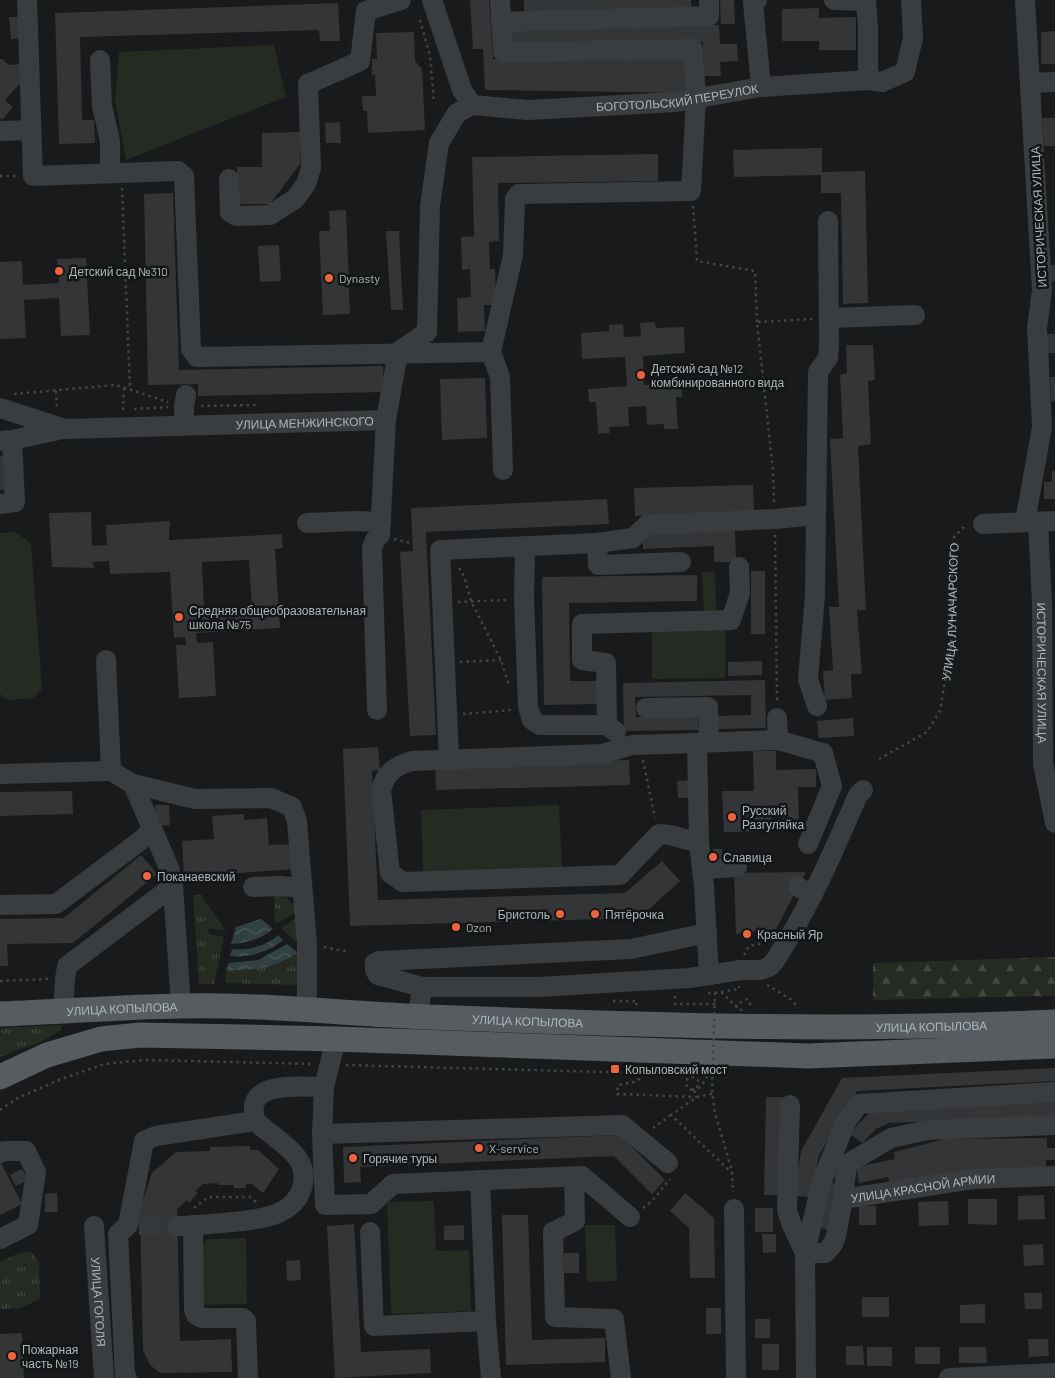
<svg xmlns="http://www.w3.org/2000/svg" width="1055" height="1378" viewBox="0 0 1055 1378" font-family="Barlow,sans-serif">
<defs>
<pattern id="grass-tufts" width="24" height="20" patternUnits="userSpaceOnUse" patternTransform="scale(1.25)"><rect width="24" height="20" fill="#252b23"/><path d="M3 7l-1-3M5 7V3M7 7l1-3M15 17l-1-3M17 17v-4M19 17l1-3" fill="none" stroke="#424841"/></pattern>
<pattern id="forest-firs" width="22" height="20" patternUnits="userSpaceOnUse" patternTransform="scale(1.25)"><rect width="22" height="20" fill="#252b23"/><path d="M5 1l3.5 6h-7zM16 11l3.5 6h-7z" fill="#424841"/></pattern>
<pattern id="water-waves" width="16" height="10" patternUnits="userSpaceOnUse" patternTransform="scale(1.25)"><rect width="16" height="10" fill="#314141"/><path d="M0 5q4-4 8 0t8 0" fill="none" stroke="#4c5a5a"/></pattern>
</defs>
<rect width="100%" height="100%" fill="#191a1b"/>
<!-- grass -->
<g fill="url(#grass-tufts)">
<polygon points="193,895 201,895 226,931 209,928 208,934 224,937 214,984 199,984"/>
<polygon points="274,896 285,896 298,910 299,944 281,928 297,918 295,913 277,923 275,921"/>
<path d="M298,953L297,983L293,985L226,983V970C255,970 273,967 298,953Z"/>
<polygon points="62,1025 61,1030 43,1041 0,1057 0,1028"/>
<polygon points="31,1252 39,1262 40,1299 20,1308 0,1309 0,1262 19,1253"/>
</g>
<!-- forest -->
<polygon fill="url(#forest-firs)" points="1055,957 1055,996 873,1000 873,963"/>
<!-- park -->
<g fill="#252b23">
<polygon points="274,45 286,97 126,160 115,100 119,52"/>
<polygon points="15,532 31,543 42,689 33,698 7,700 0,694 0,533"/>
<polygon points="702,572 715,572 716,616 704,616"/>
<polygon points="652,630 725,630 725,678 652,679"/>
<polygon points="559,805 562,868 423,873 421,810"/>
<polygon points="434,1201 436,1251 469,1250 471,1311 391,1314 387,1202"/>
<polygon points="585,1225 615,1225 617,1281 587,1282"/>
<polygon points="246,1238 247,1304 203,1305 202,1245 208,1239"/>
</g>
<!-- water -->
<g fill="url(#water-waves)">
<path d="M261,919L273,929C261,939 247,943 231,944L236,927Z"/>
<path d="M278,935L283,940C269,952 249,958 230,956L232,949C248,951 266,946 278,935Z"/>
<path d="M287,944L298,953C270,969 258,970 226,970L229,963L258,960Z"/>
</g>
<!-- building -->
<g fill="#343537" fill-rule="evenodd">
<polygon points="470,0 489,0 493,59 686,58 688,93 485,90 483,49 473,49"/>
<polygon points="524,0 691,0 691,8 524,13"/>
<polygon points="720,0 734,0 735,24 721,24"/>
<polygon points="338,3 340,41 320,41 319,30 80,37 82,120 94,120 95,143 59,144 55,13"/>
<polygon points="819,8 819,18 856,17 856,50 819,50 819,41 782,41 782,9"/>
<polygon points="9,17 23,17 24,38 11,39"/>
<polygon points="719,25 720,44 737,44 738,61 720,62 721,76 704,76 703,42 512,46 511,31"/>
<polygon points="1055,31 1055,64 1041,64 1041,32"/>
<polygon points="414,32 415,61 422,69 425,130 368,133 367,111 363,111 362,96 376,96 375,74 372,75 372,59 377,59 376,33"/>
<polygon points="0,59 3,59 8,65 22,64 23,80 5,100 13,107 2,120 0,118"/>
<polygon points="1042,118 1055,118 1055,146 1044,146"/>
<polygon points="340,122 341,143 326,143 325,123"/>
<polygon points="300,132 300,164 270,204 237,204 237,167 262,167 262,133"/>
<polygon points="822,148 822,172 865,171 868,303 843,304 841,193 821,193 821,175 734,177 733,150"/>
<polygon points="658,154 658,181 498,183 499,241 489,242 490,269 495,269 496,305 484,305 485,331 458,332 457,298 471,297 470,269 462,270 461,237 474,236 472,157"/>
<polygon points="173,193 179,370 383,366 384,392 198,396 198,384 148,385 144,194"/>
<polygon points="346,210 350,314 323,315 319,231 330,231 329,211"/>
<polygon points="386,231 399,231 403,310 391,310"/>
<polygon points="279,245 281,281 260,282 258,246"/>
<polygon points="86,258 90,335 61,336 59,298 24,300 26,338 0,339 0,262 22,261 23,285 59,283 57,259"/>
<rect x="1050" y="265" width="5" height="16"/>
<polygon points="655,322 656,328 684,327 685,353 643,356 644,385 681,383 682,397 676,397 678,429 664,429 664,424 647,425 646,406 628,407 629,426 609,427 610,433 598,434 596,402 589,402 588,389 627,386 625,357 582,359 581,333 609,331 609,325 623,324 624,337 641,336 640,323"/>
<rect x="1047" y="334" width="8" height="19"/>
<polygon points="846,345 873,345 875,380 868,381 871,444 858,446 866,610 857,610 862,674 851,674 852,698 825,700 823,671 833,670 829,607 839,607 830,439 843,438 840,375 847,373"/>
<polygon points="1050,377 1055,377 1055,401 1051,401"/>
<polygon points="485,378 487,438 442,440 440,379"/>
<polygon points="5,455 6,490 0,490 0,456"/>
<polygon points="1052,471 1055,471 1055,499 1044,499 1044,482 1052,482"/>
<polygon points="753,485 754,513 635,516 634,488"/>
<polygon points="607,499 609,524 426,532 436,735 410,736 400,552 413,551 411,508"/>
<path d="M91,512L92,546L107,545L106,525L170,521L169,540L282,534L283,548L275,549L280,628L196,633L197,643L213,642L216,696L179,698L176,645H186L185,637L174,638L170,572L110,574L109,561L93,562L94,568L52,567L49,513ZM249,560L252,606L204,608L202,562Z"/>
<polygon points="735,530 736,562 714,562 714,546 643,549 643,537 654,533"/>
<rect x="751" y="571" width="14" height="63"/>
<polygon points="697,575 697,601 569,603 570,681 598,681 598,704 544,705 542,577"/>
<polygon points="762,661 762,675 728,676 728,662"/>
<polygon points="765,680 766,728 716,729 715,716 751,715 751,695 635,697 636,717 698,716 698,730 624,731 623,683"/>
<polygon points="853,718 854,736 819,738 817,721"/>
<polygon points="378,747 380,770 372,771 378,900 625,893 662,861 680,881 639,918 350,926 343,749"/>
<polygon points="753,751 776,751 776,770 816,769 816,787 798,787 799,827 783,827 783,812 771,812 772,831 724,832 722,791 754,791"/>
<polygon points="629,760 630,785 436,790 435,765"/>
<polygon points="689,780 690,798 678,798 677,781"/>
<polygon points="72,791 73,814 0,816 0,792"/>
<polygon points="155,805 169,805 170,825 157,826"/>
<polygon points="244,814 244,820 267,818 269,845 293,844 295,869 184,877 182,841 214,839 212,816"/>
<polygon points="713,849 722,849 723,863 713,864"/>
<polygon points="141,855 157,874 73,943 7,944 8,966 0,966 0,919 64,918"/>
<polygon points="806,872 776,929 736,934 734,873"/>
<polygon points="1055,1068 1055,1081 857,1091 819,1155 811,1197 794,1196 801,1151 842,1078"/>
<polygon points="766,1097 782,1097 780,1195 764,1195"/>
<polygon points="1055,1101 1055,1116 889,1123 876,1129 862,1143 850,1134 860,1122 874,1109"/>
<polygon points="620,1135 665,1180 652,1194 614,1156 360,1167 361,1182 344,1183 343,1147"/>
<polygon points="1047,1138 1047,1148 1055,1148 1055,1160 1046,1160 1046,1170 891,1186 888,1177 859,1183 856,1167 895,1159 894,1152 945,1139"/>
<polygon points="250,1146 250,1150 258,1150 279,1169 263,1193 252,1184 246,1184 246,1188 234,1188 234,1185 218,1185 218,1183 203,1184 195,1191 198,1193 189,1203 187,1200 177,1209 180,1341 231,1339 232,1372 160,1373 150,1365 143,1350 140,1209 152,1173 176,1152 210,1151 210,1147"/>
<polygon points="0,1161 22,1204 0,1215"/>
<polygon points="22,1169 28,1180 16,1186 10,1175"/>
<polygon points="829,1182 841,1185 829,1230 817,1227"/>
<polygon points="57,1193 58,1212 45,1212 45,1194"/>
<polygon points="685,1193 714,1218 715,1278 690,1278 689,1228 670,1211"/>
<polygon points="1044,1195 1045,1219 1018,1220 1018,1196"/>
<polygon points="968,1199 997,1199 997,1225 968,1224"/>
<polygon points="948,1201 949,1225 919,1226 918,1202"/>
<rect x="859" y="1206" width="17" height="19"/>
<rect x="755" y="1208" width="18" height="24"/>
<polygon points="502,1215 528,1215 532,1340 605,1338 605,1362 506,1365"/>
<polygon points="354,1224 361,1352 430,1349 431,1373 335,1378 327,1226"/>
<polygon points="464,1225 464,1240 444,1240 444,1226"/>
<polygon points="762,1234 776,1234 776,1252 763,1253"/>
<polygon points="1043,1244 1044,1265 1024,1266 1023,1245"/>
<rect x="564" y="1253" width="15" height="20"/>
<polygon points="300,1260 301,1280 287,1281 286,1261"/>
<polygon points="1024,1293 1042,1293 1042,1309 1025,1309"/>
<rect x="862" y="1297" width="27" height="20"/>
<polygon points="985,1304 985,1323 960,1323 960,1305"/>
<rect x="706" y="1308" width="15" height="26"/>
<rect x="755" y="1319" width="15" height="19"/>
<polygon points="22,1333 24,1378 0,1378 0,1334"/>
<polygon points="1028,1339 1048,1339 1049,1356 1029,1357"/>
<rect x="762" y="1344" width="17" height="26"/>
<polygon points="846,1346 863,1346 864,1365 846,1365"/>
<rect x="867" y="1347" width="25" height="19"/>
<rect x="915" y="1347" width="25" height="17"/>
<polygon points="959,1347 986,1347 987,1363 959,1363"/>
</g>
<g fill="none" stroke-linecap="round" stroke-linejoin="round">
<!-- minor-tunnel -->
<polyline stroke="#36393b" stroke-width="20" stroke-dasharray="20 10" stroke-linecap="butt" points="139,1225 177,1226"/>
<!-- path -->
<g stroke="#404547" stroke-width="2.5" stroke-dasharray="2.5 4" stroke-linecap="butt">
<polyline points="420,20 430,56 434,102"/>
<polyline points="0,176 16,176"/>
<polyline points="122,188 130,389"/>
<polyline points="693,206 697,261 755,271 757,322"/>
<polyline points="56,391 57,409"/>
<polyline points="14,394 116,385 168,402"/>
<polyline points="201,406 258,405"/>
<polyline points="134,409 168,407"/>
<polyline points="123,410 124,387"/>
<polyline points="774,502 773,471 757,322 813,319"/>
<polyline points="775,535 777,702"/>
<polyline points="394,539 410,543"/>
<polyline points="459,568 464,576 471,601 501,660 509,686"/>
<polyline points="458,602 508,600"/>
<polyline points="460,662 501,660"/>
<polyline points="463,714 512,710"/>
<path id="s1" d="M879,759L927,732L940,711L951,645L952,574L954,537L967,524"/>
<polyline points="643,760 655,818"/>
<polyline points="324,947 349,952"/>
<polyline points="744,955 749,946 765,943"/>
<polyline points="0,981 48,979"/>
<polyline points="767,985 792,1000 798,1008"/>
<polyline points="721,992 739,989 739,986"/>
<polyline points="715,993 721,992 735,1005"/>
<polyline points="675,996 675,1004 715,1004"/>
<polyline points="613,1001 637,1001 636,1005"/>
<polyline points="736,1008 739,1003 747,999 750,1003 750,1007"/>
<polyline points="346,1065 641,1073"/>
<polyline points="668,1072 641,1073 638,1081 618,1085 617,1094 697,1097"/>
<polyline points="692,1090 701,1087 710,1071"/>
<polyline points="712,1090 715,1113 732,1171"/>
<polyline points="712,1094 697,1097 671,1115 732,1173 733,1192"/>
<polyline points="0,1110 18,1098 59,1080 104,1064 144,1060 313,1064"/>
<polyline points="653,1128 671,1115"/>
<polyline points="194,1208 208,1197 250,1197 256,1202"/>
<polyline points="643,1208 651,1202 670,1179"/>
</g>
<!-- minor -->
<g stroke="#3a3d40" stroke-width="20">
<polyline points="27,0 33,176 178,171 184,176 191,349 197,357 491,352"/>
<polyline points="432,0 462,90 472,105"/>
<polyline points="500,0 503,52 693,49 696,99 691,191 519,194 515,199 513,255 491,352 500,377 503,470"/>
<polyline points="757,0 753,2 761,87"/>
<polyline points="834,0 866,1 868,26 868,80"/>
<polyline points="501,22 709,16 709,0"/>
<polyline points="100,60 102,106 110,141 110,173"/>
<polyline points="882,82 905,72 913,38 911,0"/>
<polyline points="1031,83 1055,82"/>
<path id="s2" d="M472,105L528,110L676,102L761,87L868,80L882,82"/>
<polyline points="0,131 31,130"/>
<polyline points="229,179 230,212 236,216 270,215 295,199 306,184 311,168 308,84 360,61 366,11 401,0"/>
<polyline points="830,318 915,315"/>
<path id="s3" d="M0,408L65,429L386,420L398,352L427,332L430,206L439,143L457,113L472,105"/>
<polyline points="184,425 184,406 186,395"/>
<polyline points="0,441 12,440 63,429"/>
<polyline points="0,504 15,502 12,440"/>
<polyline points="1025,522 1042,427 1037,328 1042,290 1025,0"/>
<path id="s4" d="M1038,522L1042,604L1043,764L1055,823"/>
<polyline points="307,523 357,521 381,522"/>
<polyline points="983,524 1055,521"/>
<polyline points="597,543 598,565 681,562"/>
<polyline points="525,546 524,599 528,707 532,720 540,725 607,725 616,732"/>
<polyline points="106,660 111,771 133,784 169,868 173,886 181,1006"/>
<polyline points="817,706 808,679 815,595 818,372 828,358 829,345 828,221"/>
<polyline points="646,708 708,707 709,742"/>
<polyline points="377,710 372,548 375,540 380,535 386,420"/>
<polyline points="607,725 606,663 582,660 582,624 731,620 740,593 739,567"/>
<polyline points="778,740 823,753 832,786 808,844"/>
<path d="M697,743L632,745L602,754L412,761C395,766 386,772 381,790L390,873L403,882L620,875L659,834L670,835L699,843"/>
<polyline points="449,759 440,550 597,543 633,538 647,525 775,519 816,515"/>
<polyline points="0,774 111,771"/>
<polyline points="133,784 195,799 271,798 292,807 297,821 307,944 307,993 305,1009"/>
<polyline points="703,869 737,867"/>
<polyline points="253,887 281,886 302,888"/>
<polyline points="798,887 813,895"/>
<polyline points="0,905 56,904 140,841 152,830"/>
<polyline points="709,975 704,886 699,843 697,743 778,740 777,718"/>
<polyline points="422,987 378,975 375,970 375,963 379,961 631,949 707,933"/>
<polyline points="63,1012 65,979 67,966 173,886"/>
<path d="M418,1017L422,987H538L689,978L741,970H761L769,967L774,962C809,909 833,852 858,795L863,790"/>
<polyline points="336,1039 324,1087 322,1134 325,1205 371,1204 393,1184 582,1176 630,1217"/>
<polyline points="790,1105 787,1210 791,1223 805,1253 822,1181 846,1122 859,1104 1055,1092"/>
<polyline points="322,1134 622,1125 668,1163"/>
<polyline points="0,1153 4,1151 26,1151 36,1172 28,1225 0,1239"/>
<polyline points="574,1177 575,1221 553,1232 555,1317 614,1319 621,1378"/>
<polyline points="480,1180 486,1321"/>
<polyline points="843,1199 847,1164 891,1138 928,1130 1055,1125"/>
<polyline points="734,1209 736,1378"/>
<polyline points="193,1225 194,1310 196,1315 202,1318 243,1318 246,1321 248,1378"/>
<path id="s5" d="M94,1226L104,1378"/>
<path d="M177,1226C192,1226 208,1224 223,1223C250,1220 292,1220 302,1188C305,1178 304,1168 298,1159C292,1148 265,1130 255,1121"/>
<polyline points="370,1232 374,1326 486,1321 491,1378"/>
<path d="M127,1378L125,1376L118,1234L128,1225L144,1141L156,1136L255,1121C254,1116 253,1107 255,1102C262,1082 306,1087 324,1087"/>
<path id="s6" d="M806,1378L805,1253H825L833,1244L836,1236L843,1199L973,1179L1055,1176"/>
<polyline points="949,1378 1055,1373"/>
</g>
<!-- major -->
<g stroke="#565c5f" stroke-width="25">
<path id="s7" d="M0,1014C60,1012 120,1007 180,1006C263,1004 346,1014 429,1017C638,1025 846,1032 1055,1022"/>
<polyline points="0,1077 47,1055 101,1039 140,1035 336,1039 808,1056 1055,1046"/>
</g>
<!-- path-bridge -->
<g stroke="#404547" stroke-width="2.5" stroke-dasharray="2.5 4" stroke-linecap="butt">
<polyline points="708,993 715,993 712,1090"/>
<polyline points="735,1005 743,1011"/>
<polyline points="692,1090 687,1088 686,1082 688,1078 693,1077 698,1080 697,1087 694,1090 697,1097"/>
</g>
</g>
<!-- markers -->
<g fill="#ed633e" stroke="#141516" stroke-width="2">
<circle cx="59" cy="271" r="5"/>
<circle cx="329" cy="278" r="5"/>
<circle cx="641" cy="375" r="5"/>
<circle cx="179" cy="617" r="5"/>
<circle cx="732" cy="817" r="5"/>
<circle cx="713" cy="857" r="5"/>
<circle cx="147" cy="876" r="5"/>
<circle cx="560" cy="914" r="5"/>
<circle cx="595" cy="914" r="5"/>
<circle cx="456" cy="927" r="5"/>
<circle cx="747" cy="934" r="5"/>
<rect x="610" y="1064" width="10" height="10" rx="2.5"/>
<circle cx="479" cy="1148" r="5"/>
<circle cx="353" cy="1158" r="5"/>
<circle cx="12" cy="1356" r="5"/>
</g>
<g text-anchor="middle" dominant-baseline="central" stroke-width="5" stroke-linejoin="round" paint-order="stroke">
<!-- street labels -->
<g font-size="12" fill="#abb6ba" stroke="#141516">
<text stroke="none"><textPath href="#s2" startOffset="206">БОГОТОЛЬСКИЙ ПЕРЕУЛОК</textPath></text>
<text transform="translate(1038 217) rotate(-93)">ИСТОРИЧЕСКАЯ УЛИЦА</text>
<text stroke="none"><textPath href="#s3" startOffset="308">УЛИЦА МЕНЖИНСКОГО</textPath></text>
<text stroke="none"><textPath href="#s1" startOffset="180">УЛИЦА ЛУНАЧАРСКОГО</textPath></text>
<text stroke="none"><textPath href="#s4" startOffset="151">ИСТОРИЧЕСКАЯ УЛИЦА</textPath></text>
<text stroke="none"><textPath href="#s7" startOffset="122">УЛИЦА КОПЫЛОВА</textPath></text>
<text stroke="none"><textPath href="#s7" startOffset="528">УЛИЦА КОПЫЛОВА</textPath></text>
<text stroke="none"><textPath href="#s7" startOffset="932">УЛИЦА КОПЫЛОВА</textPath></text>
<text stroke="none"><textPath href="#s6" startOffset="284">УЛИЦА КРАСНОЙ АРМИИ</textPath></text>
<text stroke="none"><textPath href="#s5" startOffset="76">УЛИЦА ГОГОЛЯ</textPath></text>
</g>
<!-- poi labels -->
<g font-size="12" fill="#abb6ba" stroke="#141516" text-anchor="start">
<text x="69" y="271">Детский сад №310</text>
<text x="339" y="278">Dynasty</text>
<text x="651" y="368">Детский сад №12<tspan x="651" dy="14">комбинированного вида</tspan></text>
<text x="189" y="610">Средняя общеобразовательная<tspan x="189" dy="14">школа №75</tspan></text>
<text x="742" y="810">Русский<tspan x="742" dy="14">Разгуляйка</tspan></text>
<text x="723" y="857">Славица</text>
<text x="157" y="876">Поканаевский</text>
<text x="550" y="914" text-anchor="end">Бристоль</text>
<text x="605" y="914">Пятёрочка</text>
<text x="466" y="927">Ozon</text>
<text x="757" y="934">Красный Яр</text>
<text x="625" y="1069">Копыловский мост</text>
<text x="489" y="1148">X-service</text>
<text x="363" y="1158">Горячие туры</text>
<text x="22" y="1349">Пожарная<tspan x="22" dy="14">часть №19</tspan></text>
</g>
</g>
</svg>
